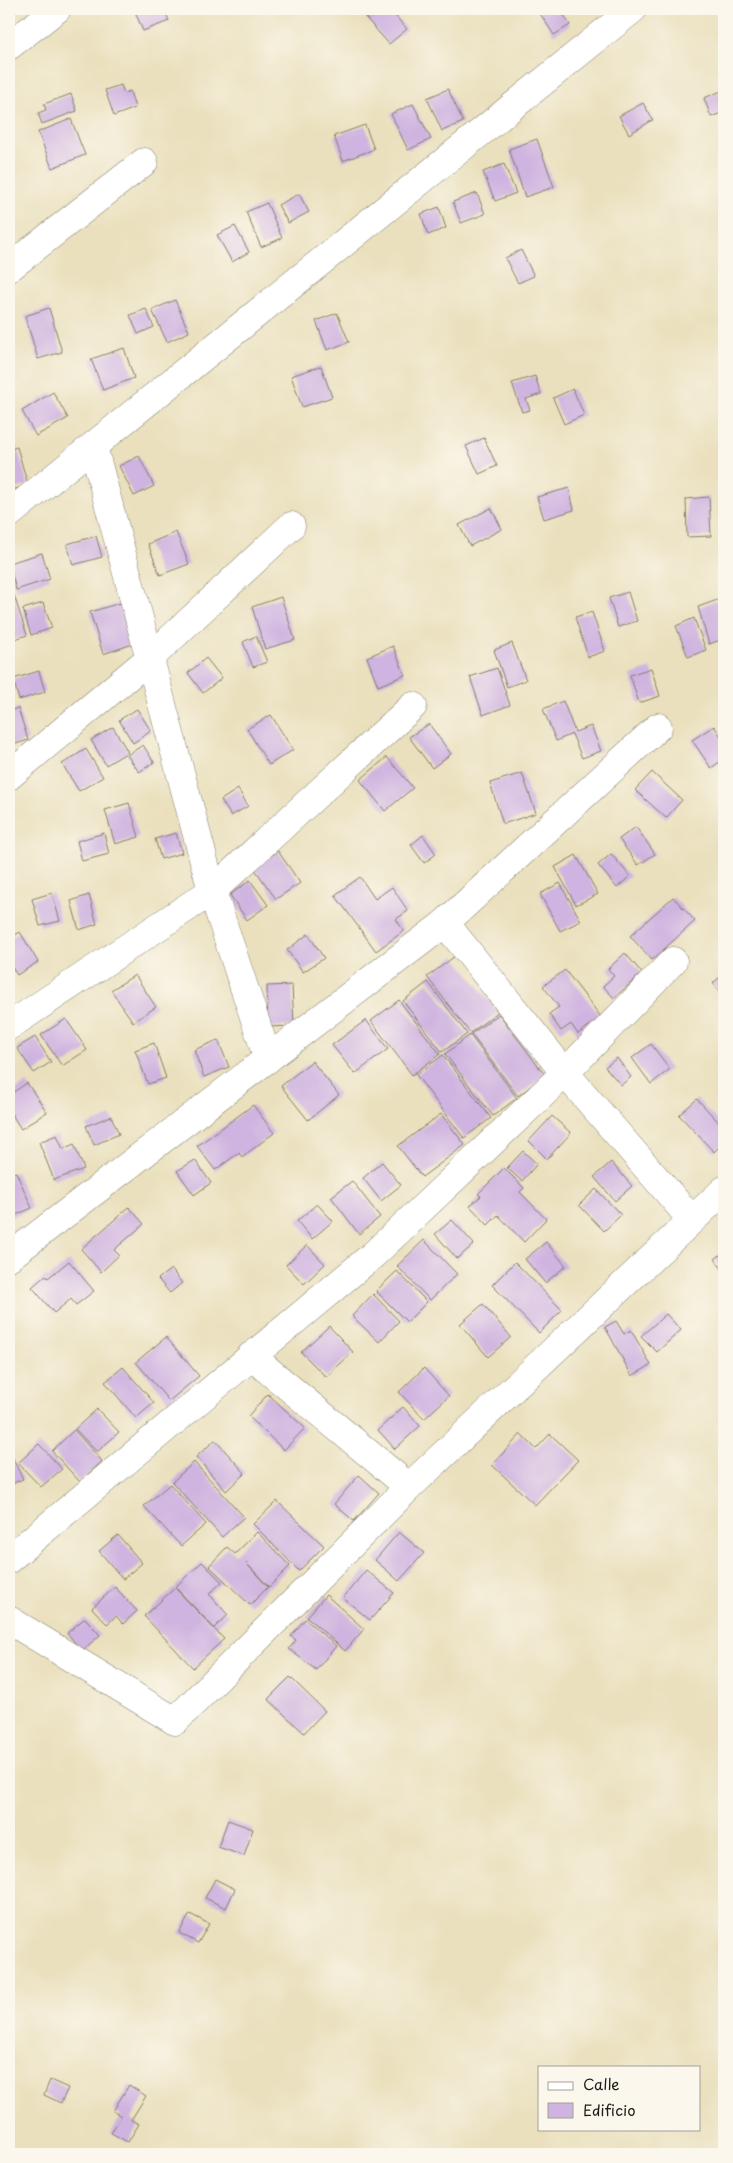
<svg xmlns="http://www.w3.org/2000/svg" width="733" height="2163" viewBox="0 0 733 2163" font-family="'Playpen Sans',sans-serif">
<rect width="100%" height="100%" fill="#fbf7ec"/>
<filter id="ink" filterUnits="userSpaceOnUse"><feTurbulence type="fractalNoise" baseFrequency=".02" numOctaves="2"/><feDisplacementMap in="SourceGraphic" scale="10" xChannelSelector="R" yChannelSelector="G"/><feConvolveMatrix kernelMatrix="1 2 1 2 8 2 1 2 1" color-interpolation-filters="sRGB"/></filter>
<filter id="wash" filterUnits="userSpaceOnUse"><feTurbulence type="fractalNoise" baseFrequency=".0096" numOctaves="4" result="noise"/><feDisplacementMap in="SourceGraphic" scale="20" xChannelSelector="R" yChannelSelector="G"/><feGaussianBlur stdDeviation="1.12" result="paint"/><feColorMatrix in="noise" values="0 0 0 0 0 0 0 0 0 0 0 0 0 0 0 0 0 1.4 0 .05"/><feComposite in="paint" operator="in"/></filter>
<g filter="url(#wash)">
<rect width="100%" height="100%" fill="#eae0bd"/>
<g id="blocks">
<!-- building -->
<g fill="#cfb3e0">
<polygon points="134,9 169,9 165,10 169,21 143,31"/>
<polygon points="375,9 389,9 407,29 389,44 365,17"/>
<polygon points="545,9 560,9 570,25 554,35 539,12"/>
<polygon points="121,85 124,93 130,91 135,108 114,116 105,90"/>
<polygon points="448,89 463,122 442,131 427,98"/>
<polygon points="724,90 724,112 711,117 704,98"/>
<polygon points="71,94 77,111 42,124 38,113 46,110 44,104"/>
<polygon points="643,103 653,120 629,134 619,116"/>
<polygon points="413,104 431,139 408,150 391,114"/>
<polygon points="71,119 85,155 52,168 38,132"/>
<polygon points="365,125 374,149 343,161 334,136"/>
<polygon points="537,139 554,187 525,197 509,149"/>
<polygon points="504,164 516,193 495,201 483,172"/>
<polygon points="477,193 485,214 461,223 453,202"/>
<polygon points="299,194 309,212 288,223 278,205"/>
<polygon points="267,203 282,238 261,247 246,212"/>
<polygon points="439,207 446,228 428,235 421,214"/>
<polygon points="235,226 249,252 232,262 217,235"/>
<polygon points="521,250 534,276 518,283 505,258"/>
<polygon points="175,300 189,332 167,342 152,310"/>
<polygon points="49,308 62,352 38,359 25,316"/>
<polygon points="146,309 154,327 138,334 130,315"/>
<polygon points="337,313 349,342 327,350 316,321"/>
<polygon points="124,348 134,378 103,390 91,359"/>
<polygon points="321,366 332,397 302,407 291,376"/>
<polygon points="535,376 541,394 526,399 530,410 522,412 512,383"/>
<polygon points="573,389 584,415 564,424 553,398"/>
<polygon points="53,392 68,418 36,436 22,411"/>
<polygon points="484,438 497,466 479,474 466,446"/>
<polygon points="17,447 28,485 9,491 9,450"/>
<polygon points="139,456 154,486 134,496 119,466"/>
<polygon points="569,488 574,510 544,519 537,497"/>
<polygon points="709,497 711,536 687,537 686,499"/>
<polygon points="491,508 502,529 470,546 459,525"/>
<polygon points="176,532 189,564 160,575 148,544"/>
<polygon points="96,536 102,557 73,565 67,544"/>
<polygon points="42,553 50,579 16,590 9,563"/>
<polygon points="9,580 27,635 9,641"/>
<polygon points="628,592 637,621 618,627 609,598"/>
<polygon points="281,597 295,640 265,649 252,607"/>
<polygon points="720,599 724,614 724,639 709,644 698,607"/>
<polygon points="43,603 52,628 31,635 23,609"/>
<polygon points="120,603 133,644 103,654 90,612"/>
<polygon points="592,612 605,651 588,657 575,617"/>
<polygon points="694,618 706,650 688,657 676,626"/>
<polygon points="256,636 267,662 253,667 243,642"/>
<polygon points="512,643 526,680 507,687 494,650"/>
<polygon points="393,646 405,675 378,686 367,657"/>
<polygon points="206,658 222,678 203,693 188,673"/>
<polygon points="497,668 510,705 483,715 470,677"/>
<polygon points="651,668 660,696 639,703 630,675"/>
<polygon points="39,671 45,692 19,700 13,679"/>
<polygon points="563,701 575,732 591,726 601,751 582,758 572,734 556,741 543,709"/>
<polygon points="18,708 28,740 9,746 9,711"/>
<polygon points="137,709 151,731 133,743 119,720"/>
<polygon points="271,715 293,750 269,765 247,729"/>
<polygon points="429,724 451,754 432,768 409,737"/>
<polygon points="714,726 724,741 724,759 711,768 692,740"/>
<polygon points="113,727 128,752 106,765 91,740"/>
<polygon points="143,745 154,762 139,772 127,755"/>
<polygon points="86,749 103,777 79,791 62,764"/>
<polygon points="387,757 413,788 385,811 360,780"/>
<polygon points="652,772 682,800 666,818 635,790"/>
<polygon points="522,773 536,813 503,824 490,783"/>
<polygon points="238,789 248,806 231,816 221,800"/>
<polygon points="129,803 139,837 115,844 105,810"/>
<polygon points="636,827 655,854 638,865 619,839"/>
<polygon points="104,833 109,854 82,861 77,841"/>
<polygon points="176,833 182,853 161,859 155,839"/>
<polygon points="423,835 436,854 424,863 411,845"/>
<polygon points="278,851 300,883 276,899 254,868"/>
<polygon points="611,854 630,876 617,888 598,865"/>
<polygon points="576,855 598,894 576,905 555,867"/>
<polygon points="360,877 375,899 392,887 408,911 396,919 404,931 376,951 335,895"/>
<polygon points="250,880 268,905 247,920 230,895"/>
<polygon points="560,883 581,921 560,931 540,894"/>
<polygon points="52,893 60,921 40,926 32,899"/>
<polygon points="89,895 97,924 79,930 71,901"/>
<polygon points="673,897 695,921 652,960 630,936"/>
<polygon points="20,932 38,962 17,975 9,962 9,939"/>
<polygon points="308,934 324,958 303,972 287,950"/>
<polygon points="625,953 642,973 614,998 603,986 614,976 608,969"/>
<polygon points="455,956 498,1012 470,1033 427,977"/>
<polygon points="565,970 601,1017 578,1034 571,1024 561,1031 549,1014 559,1007 543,986"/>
<polygon points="724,974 724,998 713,983"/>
<polygon points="135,975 156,1007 133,1022 111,990"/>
<polygon points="428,982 467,1034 442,1052 403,1001"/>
<polygon points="292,985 294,1026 268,1027 267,986"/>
<polygon points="399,1000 440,1054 412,1075 371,1021"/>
<polygon points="499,1014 545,1075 518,1096 471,1034"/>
<polygon points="66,1019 87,1050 62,1066 41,1035"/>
<polygon points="366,1020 388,1049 355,1074 332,1045"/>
<polygon points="470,1035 517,1098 493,1116 445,1054"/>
<polygon points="35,1037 51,1062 34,1073 17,1048"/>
<polygon points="218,1040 229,1067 204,1077 194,1050"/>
<polygon points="154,1043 166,1078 148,1084 135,1050"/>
<polygon points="651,1044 670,1069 651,1084 632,1058"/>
<polygon points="443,1055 491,1118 464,1138 416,1075"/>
<polygon points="617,1058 631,1077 621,1085 605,1067"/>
<polygon points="312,1061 339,1095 308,1120 281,1086"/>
<polygon points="27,1083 47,1112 21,1129 9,1110 9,1095"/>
<polygon points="697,1099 724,1128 724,1142 714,1152 679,1115"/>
<polygon points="253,1105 274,1133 242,1157 239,1153 215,1170 197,1146"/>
<polygon points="441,1114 465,1145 422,1177 398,1146"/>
<polygon points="111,1116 119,1134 94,1145 86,1126"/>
<polygon points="552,1116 571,1133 547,1159 529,1141"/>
<polygon points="57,1135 63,1149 74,1144 84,1169 54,1180 39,1142"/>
<polygon points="523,1151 537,1164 522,1181 507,1168"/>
<polygon points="195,1160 211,1183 194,1195 177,1171"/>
<polygon points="382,1162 401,1185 381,1201 363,1178"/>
<polygon points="611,1162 632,1186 615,1201 594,1177"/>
<polygon points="504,1168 524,1188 520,1192 546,1219 524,1242 498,1215 488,1225 470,1206 481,1196 478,1194"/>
<polygon points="16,1172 32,1208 9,1218 9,1175"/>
<polygon points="352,1181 380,1217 359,1234 331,1197"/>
<polygon points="596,1189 621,1215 604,1231 579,1205"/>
<polygon points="317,1204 333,1221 312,1239 297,1221"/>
<polygon points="129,1207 144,1224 114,1250 119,1255 101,1272 81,1249"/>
<polygon points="452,1220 474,1244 457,1259 435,1234"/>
<polygon points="424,1240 457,1274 430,1300 397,1266"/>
<polygon points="546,1242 566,1266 545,1283 525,1259"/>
<polygon points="307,1245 325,1264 304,1284 286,1265"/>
<polygon points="724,1252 724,1272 715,1259"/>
<polygon points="69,1261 94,1291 76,1305 71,1299 54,1313 32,1287 46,1275 48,1278"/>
<polygon points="515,1262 562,1310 539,1333 492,1285"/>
<polygon points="171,1269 182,1283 170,1293 158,1279"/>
<polygon points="397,1271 427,1302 407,1322 376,1291"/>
<polygon points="373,1294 399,1321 379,1342 352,1316"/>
<polygon points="483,1304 511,1337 488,1357 460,1324"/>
<polygon points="666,1314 681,1330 657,1352 641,1336"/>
<polygon points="616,1321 624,1334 631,1330 651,1365 632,1376 605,1327"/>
<polygon points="329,1326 353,1352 326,1377 301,1352"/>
<polygon points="166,1337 199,1376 169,1401 136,1362"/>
<polygon points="123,1367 154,1403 136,1418 105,1382"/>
<polygon points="424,1368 449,1396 424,1419 399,1392"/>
<polygon points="268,1394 305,1428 284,1450 248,1416"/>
<polygon points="403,1407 420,1426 395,1449 378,1430"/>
<polygon points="97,1409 119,1432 97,1452 75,1429"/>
<polygon points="74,1430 102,1461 80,1482 52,1451"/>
<polygon points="521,1434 536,1449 550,1434 578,1460 535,1505 492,1465"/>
<polygon points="215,1440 245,1473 226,1491 196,1457"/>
<polygon points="39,1444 62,1469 41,1487 18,1463"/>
<polygon points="12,1457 23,1479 9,1485 9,1458"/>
<polygon points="194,1462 244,1517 222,1537 172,1482"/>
<polygon points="359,1475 379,1493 354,1521 334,1504"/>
<polygon points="170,1484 206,1524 181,1546 144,1506"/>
<polygon points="277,1501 324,1546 299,1571 253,1524"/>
<polygon points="257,1532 290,1566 269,1587 246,1563 268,1587 250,1605 209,1566 227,1547 235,1554"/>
<polygon points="399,1532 424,1553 399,1581 375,1560"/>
<polygon points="118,1535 142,1563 123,1579 99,1551"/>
<polygon points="202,1562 222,1582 209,1594 228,1615 214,1628 175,1587"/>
<polygon points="366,1570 394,1593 370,1620 343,1598"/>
<polygon points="115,1587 137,1611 123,1624 116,1616 107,1624 92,1608"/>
<polygon points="175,1588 224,1639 193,1668 144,1616"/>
<polygon points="326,1595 364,1629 345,1651 307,1617"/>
<polygon points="85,1618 100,1635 82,1651 67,1633"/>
<polygon points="305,1619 336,1646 316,1670 289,1649 296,1640 291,1636"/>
<polygon points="290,1677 325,1711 304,1733 268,1699"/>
<polygon points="228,1820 253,1829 244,1856 218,1847"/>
<polygon points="215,1879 235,1889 226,1908 205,1898"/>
<polygon points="190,1914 209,1924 198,1943 179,1933"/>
<polygon points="50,2080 68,2088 61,2103 44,2095"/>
<polygon points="129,2085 146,2096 131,2120 139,2124 128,2142 111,2133 121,2116 113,2111"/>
</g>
</g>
</g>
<g filter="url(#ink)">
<use href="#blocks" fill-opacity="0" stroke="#837e6c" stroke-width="1"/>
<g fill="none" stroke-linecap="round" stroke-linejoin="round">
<defs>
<g id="minor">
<polyline points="9,46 57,9"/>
<polyline points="9,268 144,162"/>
<polyline points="93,446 212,891 268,1059"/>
<polyline points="9,514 633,9"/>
<polyline points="9,776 149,659 291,526"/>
<polyline points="445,923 565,1073 692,1220"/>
<polyline points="9,1026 212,891 413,706"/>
<polyline points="9,1257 445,923 658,727"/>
<polyline points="251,1356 409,1487"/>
<polyline points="9,1559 373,1255 565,1073 673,961"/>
<polyline points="9,1620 175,1721 409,1487 724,1190"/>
</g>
</defs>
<!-- minor casing -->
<use href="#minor" stroke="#837e6c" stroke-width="29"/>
<!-- minor -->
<use href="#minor" stroke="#fff" stroke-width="28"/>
</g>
</g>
<!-- margin -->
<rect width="733" height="2163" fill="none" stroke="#fbf7ec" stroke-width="30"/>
<!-- legend -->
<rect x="538" y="2066" width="162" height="65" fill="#fbf7ec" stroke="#a29f99"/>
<rect x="548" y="2082" width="25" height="8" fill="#ffffff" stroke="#a29f99"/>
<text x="583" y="2090" font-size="15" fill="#1c1c1c">Calle</text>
<rect x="548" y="2103" width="25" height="15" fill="#cfb3e0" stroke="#a29f99"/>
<text x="583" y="2116" font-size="15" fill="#1c1c1c">Edificio</text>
</svg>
